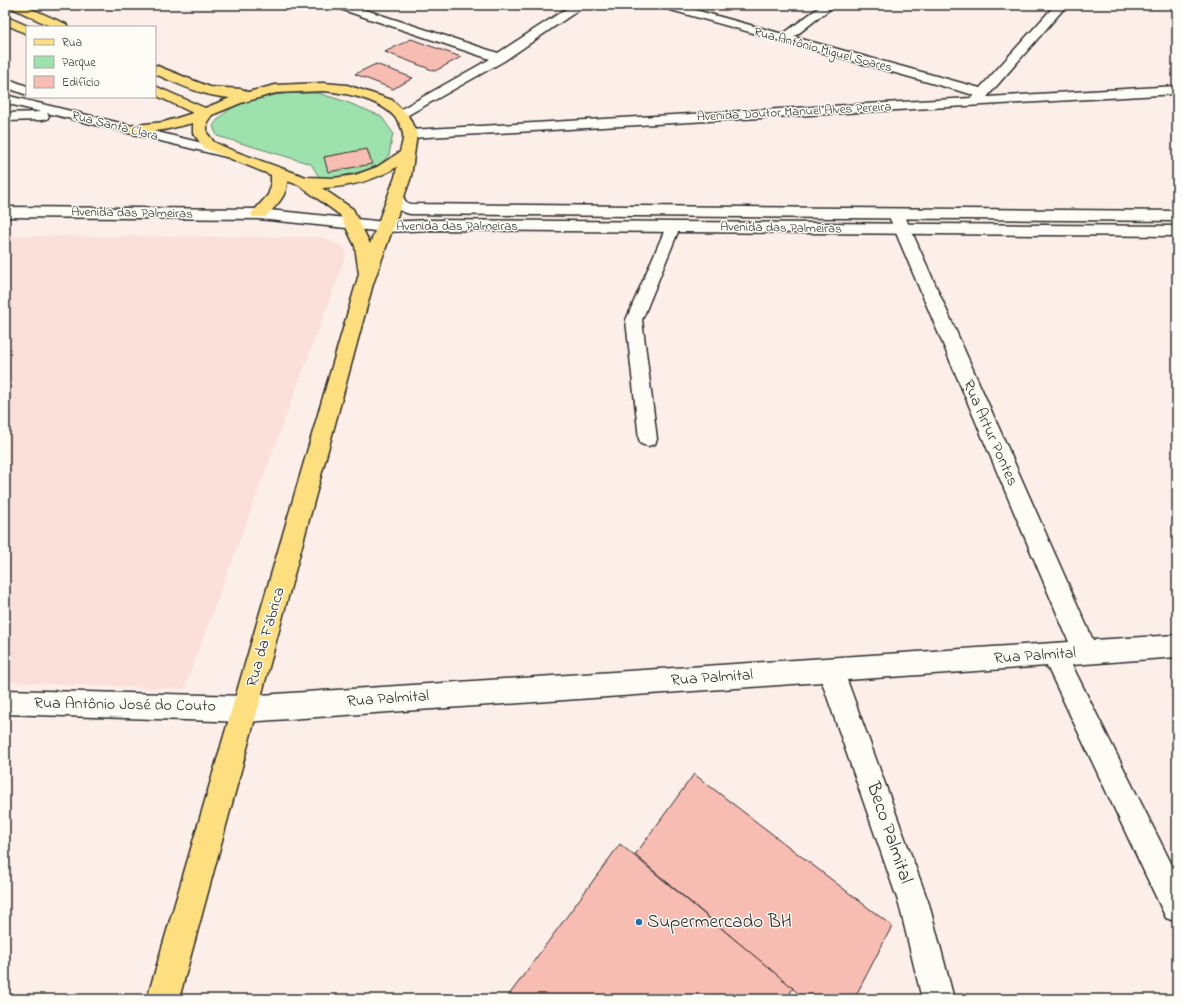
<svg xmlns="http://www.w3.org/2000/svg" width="1182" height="1004" viewBox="0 0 1182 1004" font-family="'Indie Flower',sans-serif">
<rect width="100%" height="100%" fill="#fcefe9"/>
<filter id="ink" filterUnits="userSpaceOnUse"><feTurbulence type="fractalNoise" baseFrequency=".025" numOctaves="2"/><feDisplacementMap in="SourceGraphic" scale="8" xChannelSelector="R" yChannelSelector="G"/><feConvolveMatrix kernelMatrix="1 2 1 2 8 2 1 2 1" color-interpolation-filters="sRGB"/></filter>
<g filter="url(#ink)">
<!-- built -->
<polygon fill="#fae0d8" points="5,236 322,237 345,248 346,256 184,689 5,682"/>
<!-- green -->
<path fill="#9de1ad" stroke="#64866c" d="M290,93H318L344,101L381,116L393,133L389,155L377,168L329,179L319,177L311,164L217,136L213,126C230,100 262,97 290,93Z"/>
<!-- building -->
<g fill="#f7bcb2" stroke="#2b2b2b">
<polygon points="411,39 461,57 435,71 385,52"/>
<polygon points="376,64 413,78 393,89 355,74"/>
<polygon points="367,149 372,164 328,172 324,157"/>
<polygon points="694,774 892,926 854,999 805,999 635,855"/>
<polygon points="620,844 793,988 787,999 506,999"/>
</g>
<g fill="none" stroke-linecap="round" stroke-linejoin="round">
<defs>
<polygon id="lane" points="673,223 678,224 680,227 642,320 657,439 655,444 648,446 641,444 639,439 626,320 666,227 668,224"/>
<g id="street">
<polygon points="332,5 350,5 498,53 572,5 586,5 504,61 401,119 396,118 394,115 396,112 490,59 334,7"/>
<polygon points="658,5 677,5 783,34 822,5 835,5 794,37 980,88 1055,5 1067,5 987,97 1177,86 1177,94 410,138 405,137 403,134 405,131 410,130 971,98 974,95 660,7"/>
<polygon points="5,78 27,86 27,95 5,87"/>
<polygon points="5,95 231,150 233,153 231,156 226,157 47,113 49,116 47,119 42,120 5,121 5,113 41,112 5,103"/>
<polygon points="896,209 902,211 904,214 1093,640 1177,635 1177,657 1072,665 1177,875 1177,922 1166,918 1047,666 847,680 929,904 954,999 922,999 899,904 822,682 246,722 5,714 5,690 246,696 1069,642 888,214 890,211"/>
</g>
<g id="secondary">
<path d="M396,193L401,195L407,203L411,204L1177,211V221L410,214C398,211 394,208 388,198L391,195Z"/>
<polygon points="5,207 259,209 385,222 432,220 1177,226 1177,236 432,230 385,232 259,219 5,217"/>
</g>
<g id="primary">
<polygon points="8,5 23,5 66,24 68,27 52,27 10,7"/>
<polygon points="5,16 30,27 27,27 27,34 5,24"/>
<path d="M155,65L210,87L242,89L248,92L275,85L323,83L347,85L392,100L408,115L417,134L411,177L373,284L179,999H147L359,274L355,246L340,215L299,185L287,181C287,197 275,207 265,217H253L251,214L268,195L271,186V175L204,148L193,133V123L164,130L131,133L126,132L124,129L126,126L164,122L193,113L155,95V86L205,108L230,98C203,96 180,85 155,74ZM323,91C349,93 398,102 403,134C404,139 401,147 400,152L377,167L355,175L334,178L306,177L231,150L214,142L207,133V122L212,115L241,103L276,93ZM397,167L395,177L370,244L353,209L322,188C350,187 373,181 397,167Z"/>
</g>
</defs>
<!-- lane casing -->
<use href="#lane" stroke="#2b2b2b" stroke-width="3"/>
<!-- street casing -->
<use href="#street" stroke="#2b2b2b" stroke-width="3"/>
<!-- secondary casing -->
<use href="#secondary" stroke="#2b2b2b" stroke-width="3"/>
<!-- primary casing -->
<use href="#primary" stroke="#2b2b2b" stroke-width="3"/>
<!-- lane -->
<use href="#lane" fill="#fdfcf7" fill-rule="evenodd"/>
<!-- street -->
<use href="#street" fill="#fdfcf7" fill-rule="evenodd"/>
<!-- secondary -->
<use href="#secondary" fill="#fdfcf7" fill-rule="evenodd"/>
<!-- primary -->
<use href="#primary" fill="#fddf80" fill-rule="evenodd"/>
</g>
</g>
<!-- markers -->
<circle fill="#1f6fb2" stroke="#fdfcf7" stroke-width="1.5" cx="639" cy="922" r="4"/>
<g text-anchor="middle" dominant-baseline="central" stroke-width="3" stroke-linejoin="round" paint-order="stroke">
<!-- far-street labels -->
<g font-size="13" fill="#2b2b2b" stroke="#fdfcf7">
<text transform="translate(823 50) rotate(15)">Rua Antônio Miguel Soares</text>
<text transform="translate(794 112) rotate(-3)">Avenida Doutor Manuel Alves Pereira</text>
<text transform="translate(115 126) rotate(14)">Rua Santa Clara</text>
<text transform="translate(132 213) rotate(1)">Avenida das Palmeiras</text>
<text x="457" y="226">Avenida das Palmeiras</text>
<text transform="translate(781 228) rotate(1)">Avenida das Palmeiras</text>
</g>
<!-- street labels -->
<g font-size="16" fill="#2b2b2b" stroke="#fdfcf7">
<text transform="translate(990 433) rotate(66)">Rua Artur Pontes</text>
<text transform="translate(266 637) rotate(-74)">Rua da Fábrica</text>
<text transform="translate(1035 656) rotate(-4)">Rua Palmital</text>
<text transform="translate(712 678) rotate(-4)">Rua Palmital</text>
<text transform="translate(388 699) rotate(-4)">Rua Palmital</text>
<text transform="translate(125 705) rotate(1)">Rua Antônio José do Couto</text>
</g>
<!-- near-street labels -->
<g font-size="19" fill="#2b2b2b" stroke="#fdfcf7">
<text transform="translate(889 833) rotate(71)">Beco Palmital</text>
</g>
<!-- near-poi labels -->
<g font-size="19" fill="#2b2b2b" stroke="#fdfcf7" text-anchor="start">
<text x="647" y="922">Supermercado BH</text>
</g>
</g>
<!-- margin -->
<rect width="1182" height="1004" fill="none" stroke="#fdfcf7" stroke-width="20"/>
<rect x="10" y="10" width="1162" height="984" fill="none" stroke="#2b2b2b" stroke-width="1.5" filter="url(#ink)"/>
<!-- legend -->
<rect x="26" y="26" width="130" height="72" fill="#fdfcf7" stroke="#a9a8a5"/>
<rect x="34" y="39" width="20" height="6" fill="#fddf80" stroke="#a9a8a5"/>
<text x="62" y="46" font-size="12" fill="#2b2b2b">Rua</text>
<rect x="34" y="56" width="20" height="12" fill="#9de1ad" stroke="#a9a8a5"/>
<text x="62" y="66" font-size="12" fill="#2b2b2b">Parque</text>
<rect x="34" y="76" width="20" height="12" fill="#f7bcb2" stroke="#a9a8a5"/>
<text x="62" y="86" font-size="12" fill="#2b2b2b">Edifício</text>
</svg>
